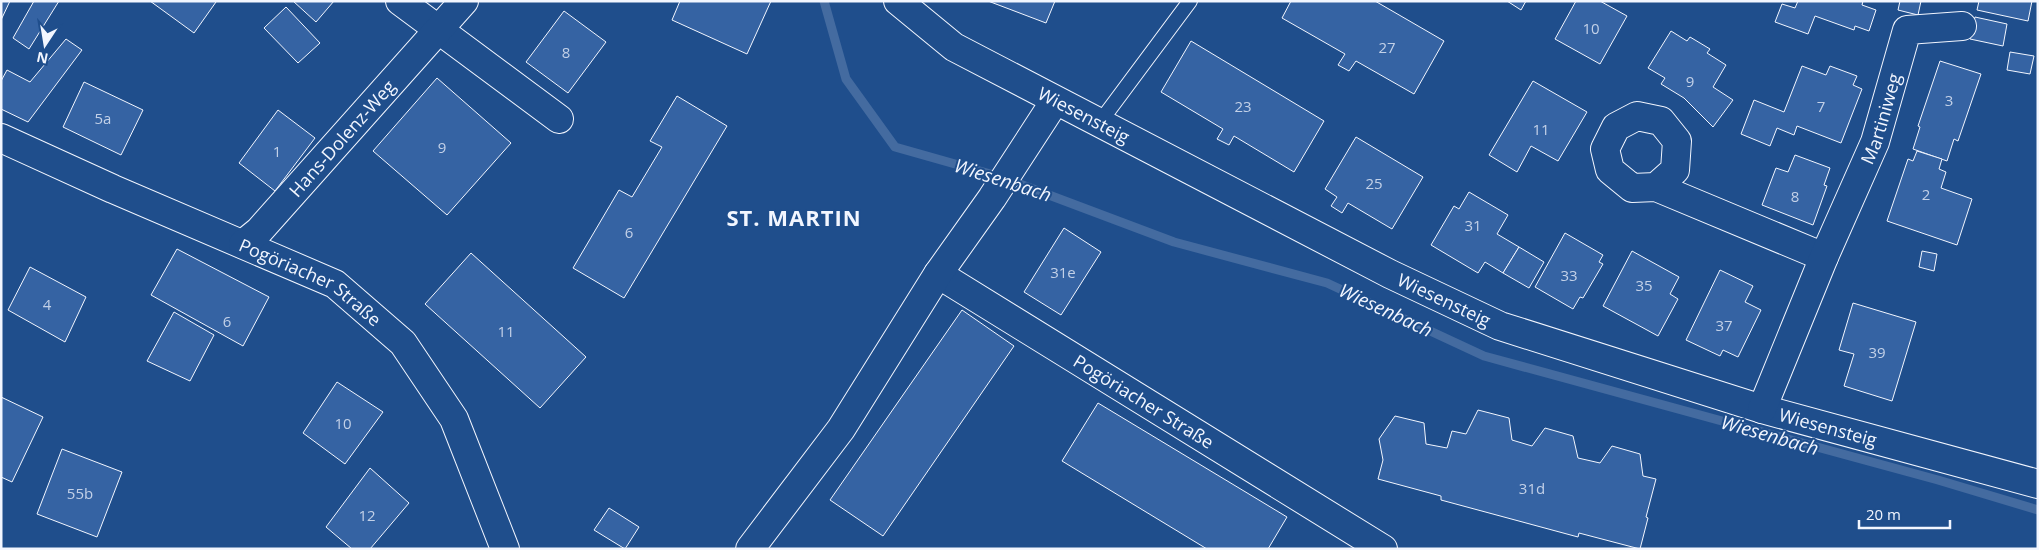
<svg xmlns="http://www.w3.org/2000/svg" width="2039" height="550" viewBox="0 0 2039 550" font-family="'Open Sans',sans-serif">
<rect width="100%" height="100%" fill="#1f4e8c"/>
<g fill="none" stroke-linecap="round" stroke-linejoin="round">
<!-- stream -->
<polyline stroke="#446ba0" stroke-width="9" points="824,1 846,79 895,147 1001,177 1174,242 1327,283 1484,356 1938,480 2038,510"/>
</g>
<!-- building -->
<g fill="#3563a3" stroke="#f2f6ff">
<polygon points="1,1 10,1 1,20"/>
<polygon points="34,1 59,1 29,49 13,38"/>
<polygon points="150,1 216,1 216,2 194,33"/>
<polygon points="293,1 334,1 316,22"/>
<polygon points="680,1 771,1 747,54 672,20"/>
<polygon points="988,1 1055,1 1046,23"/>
<polygon points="1291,1 1375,1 1444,41 1414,94 1356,61 1349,71 1338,65 1345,54 1282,18"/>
<polygon points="1507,1 1526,1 1521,10"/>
<polygon points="1576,1 1600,1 1627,16 1600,64 1555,39"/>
<polygon points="1798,1 1863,1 1862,5 1876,10 1869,31 1855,26 1854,30 1815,16 1808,34 1775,22 1782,4 1795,8"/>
<polygon points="1900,1 1921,1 1918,15 1898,10"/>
<polygon points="1979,1 2032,1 2028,21 1977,10"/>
<polygon points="286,7 320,43 298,63 264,28"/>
<polygon points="564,11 606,42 568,93 526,62"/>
<polygon points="1975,17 2007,24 2003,46 1970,39"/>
<polygon points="1671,31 1687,41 1690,37 1710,49 1707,53 1726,65 1713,87 1733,100 1713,127 1684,98 1661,84 1665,78 1648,68"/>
<polygon points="66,39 82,50 28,122 1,109 1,81 7,70 30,82"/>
<polygon points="1191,41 1324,121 1294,172 1234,136 1229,145 1217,139 1223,129 1161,92"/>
<polygon points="2010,52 2034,56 2030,74 2007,70"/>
<polygon points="1940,61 1981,74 1958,141 1954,139 1947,161 1913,149 1920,127 1918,126"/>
<polygon points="1802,66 1826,75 1830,66 1857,76 1853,85 1862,89 1841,143 1797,126 1794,135 1777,128 1770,146 1741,134 1754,100 1784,112"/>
<polygon points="437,78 511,143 447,215 373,151"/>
<polygon points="1533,81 1587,112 1558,161 1531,146 1517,172 1489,155"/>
<polygon points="84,82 143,110 121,155 63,127"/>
<polygon points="677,96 727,126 624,298 573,268 619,190 632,197 662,147 650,141"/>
<polygon points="278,110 315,138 275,191 239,163"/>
<polygon points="1356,137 1423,177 1392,229 1348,203 1342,213 1331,206 1337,197 1325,189"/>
<polygon points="1917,151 1942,159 1939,169 1946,172 1941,188 1972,199 1957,245 1887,221 1908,159 1913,161"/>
<polygon points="1795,155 1830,168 1824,185 1827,186 1813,225 1762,205 1776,168 1788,172"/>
<polygon points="1469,192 1508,215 1497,234 1519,247 1503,273 1485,262 1478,273 1431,245 1454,206 1459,209"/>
<polygon points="1064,228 1101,252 1061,315 1024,292"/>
<polygon points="1565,233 1603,255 1599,262 1603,264 1583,298 1580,297 1573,309 1535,287"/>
<polygon points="1519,247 1544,262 1529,288 1503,273"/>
<polygon points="177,249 269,297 243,346 151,295"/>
<polygon points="1632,251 1679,277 1670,294 1678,299 1658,336 1603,306"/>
<polygon points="1922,251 1937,254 1934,271 1919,267"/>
<polygon points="471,253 586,357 540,408 425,304"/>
<polygon points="30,267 86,297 65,342 8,310"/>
<polygon points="1720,270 1753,286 1745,302 1761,310 1738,357 1723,350 1720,356 1686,340"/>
<polygon points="1853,303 1916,322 1892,401 1844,386 1854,354 1839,350"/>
<polygon points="962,310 1014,346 883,536 830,500"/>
<polygon points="174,312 214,335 190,381 147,361"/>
<polygon points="337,382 383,412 345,464 303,433"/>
<polygon points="1,397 43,417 12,482 1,477"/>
<polygon points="1098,403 1287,517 1268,549 1207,549 1062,461"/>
<polygon points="1478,410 1509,418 1512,440 1532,446 1545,428 1573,436 1578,458 1600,463 1612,446 1640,454 1643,476 1656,479 1646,517 1648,518 1640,549 1579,533 1578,537 1441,500 1441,496 1378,479 1383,460 1379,439 1395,416 1424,423 1426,444 1447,448 1452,431 1466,434"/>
<polygon points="62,449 122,472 97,537 37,514"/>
<polygon points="370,468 409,503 370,549 352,549 326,527"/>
<polygon points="609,508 639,527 625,549 594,530"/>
</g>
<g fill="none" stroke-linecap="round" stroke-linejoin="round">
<defs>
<polyline id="lane" points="1100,122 1190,1"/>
<g id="street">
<polyline points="400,1 559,119"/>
<path id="s1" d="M898,1L954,47L1390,274L1500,326L1762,409L2038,484"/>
<path id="s2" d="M1,138L113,189L335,284L403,343L454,419L505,549"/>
<polyline points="1656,187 1675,170 1677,141 1661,121 1637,116 1616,127 1605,149 1610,170 1632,188 1656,187 1824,257"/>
<path id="s3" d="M243,244L259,231L464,1"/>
<path id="s4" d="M938,274L1383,549"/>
<path id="s5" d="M1762,409L1824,257L1875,142L1907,30L1962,26"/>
<polyline points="750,549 841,429 938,274 992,198 1055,101"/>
</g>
</defs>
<!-- lane casing -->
<use href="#lane" stroke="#f2f6ff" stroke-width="16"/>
<!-- street casing -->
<use href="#street" stroke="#f2f6ff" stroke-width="30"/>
<!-- lane -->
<use href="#lane" stroke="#1f4e8c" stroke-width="14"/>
<!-- street -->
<use href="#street" stroke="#1f4e8c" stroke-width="28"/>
</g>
<g text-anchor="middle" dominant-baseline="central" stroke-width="4" stroke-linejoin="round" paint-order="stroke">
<!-- number labels -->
<g font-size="15" fill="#c3d1e8">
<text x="1591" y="28">10</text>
<text x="1387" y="47">27</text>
<text x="566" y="52">8</text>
<text x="1690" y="81">9</text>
<text x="1949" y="100">3</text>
<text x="1243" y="106">23</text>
<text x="1821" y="106">7</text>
<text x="103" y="118">5a</text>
<text x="1541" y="129">11</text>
<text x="442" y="147">9</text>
<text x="277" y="151">1</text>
<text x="1374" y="183">25</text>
<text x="1926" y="194">2</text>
<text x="1795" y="196">8</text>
<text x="1473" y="225">31</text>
<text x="629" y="232">6</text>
<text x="1063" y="272">31e</text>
<text x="1569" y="275">33</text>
<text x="1644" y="285">35</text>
<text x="47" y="304">4</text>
<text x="227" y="321">6</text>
<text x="1724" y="325">37</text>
<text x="506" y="331">11</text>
<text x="1877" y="352">39</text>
<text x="343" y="423">10</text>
<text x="1532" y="488">31d</text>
<text x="80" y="493">55b</text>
<text x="367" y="515">12</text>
</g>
<!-- street labels -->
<g font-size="18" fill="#f2f6ff" stroke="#1f4e8c">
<text stroke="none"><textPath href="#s1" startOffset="219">Wiesensteig</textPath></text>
<text stroke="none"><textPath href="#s5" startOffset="314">Martiniweg</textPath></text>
<text stroke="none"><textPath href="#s3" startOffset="145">Hans-Dolenz-Weg</textPath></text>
<text stroke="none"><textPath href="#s2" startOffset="342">Pogöriacher Straße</textPath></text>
<text stroke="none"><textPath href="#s1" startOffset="624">Wiesensteig</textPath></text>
<text stroke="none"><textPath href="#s4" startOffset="242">Pogöriacher Straße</textPath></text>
<text stroke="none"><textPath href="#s1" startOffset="1029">Wiesensteig</textPath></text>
</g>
<!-- water labels -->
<g font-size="19" font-style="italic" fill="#f2f6ff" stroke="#1f4e8c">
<text transform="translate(1003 180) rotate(18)">Wiesenbach</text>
<text transform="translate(1386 310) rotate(25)">Wiesenbach</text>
<text transform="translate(1770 435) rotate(16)">Wiesenbach</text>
</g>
<!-- district labels -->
<g font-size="22" font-weight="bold" letter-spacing="1" fill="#f2f6ff" stroke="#1f4e8c">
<text x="794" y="217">ST. MARTIN</text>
</g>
</g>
<!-- border -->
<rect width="2039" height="550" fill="none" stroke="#f2f6ff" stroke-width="5"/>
<!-- north arrow -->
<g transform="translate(45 45) rotate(192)" stroke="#1f4e8c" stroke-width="4" paint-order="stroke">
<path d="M0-4L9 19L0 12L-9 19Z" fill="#f2f6ff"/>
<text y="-8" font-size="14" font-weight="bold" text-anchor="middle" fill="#f2f6ff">N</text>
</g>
<!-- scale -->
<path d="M1859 520v8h91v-8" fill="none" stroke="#f2f6ff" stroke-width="2.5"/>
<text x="1866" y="520" font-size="15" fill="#f2f6ff" stroke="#1f4e8c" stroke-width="4" paint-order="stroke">20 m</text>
</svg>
